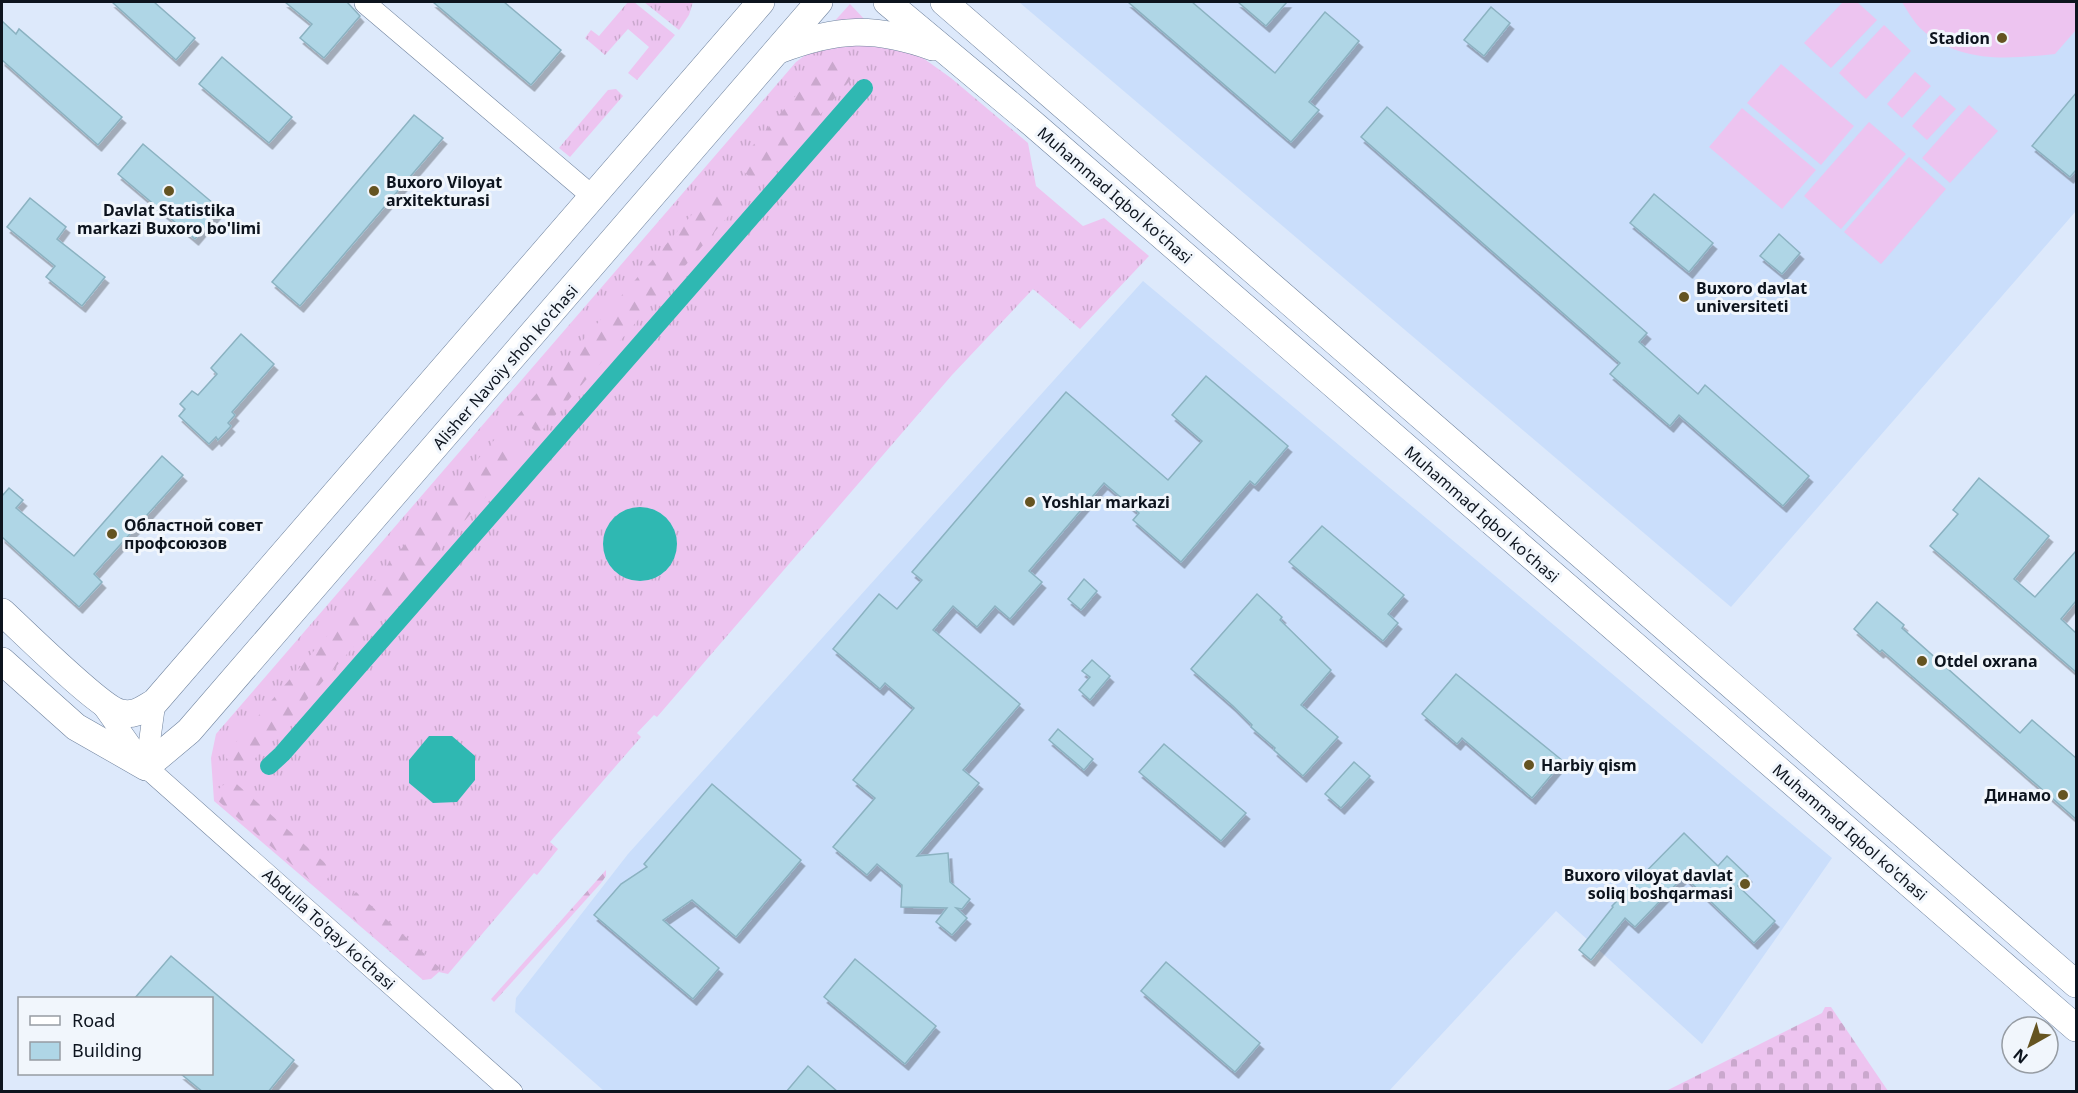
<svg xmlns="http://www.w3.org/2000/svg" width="2078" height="1093" viewBox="0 0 2078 1093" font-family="'Noto Sans',sans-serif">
<defs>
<pattern id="grass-tufts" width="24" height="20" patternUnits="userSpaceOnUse" patternTransform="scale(1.5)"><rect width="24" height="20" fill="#edc4f0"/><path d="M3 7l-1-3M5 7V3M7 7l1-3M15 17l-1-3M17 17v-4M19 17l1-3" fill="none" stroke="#caa8cd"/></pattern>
<pattern id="forest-firs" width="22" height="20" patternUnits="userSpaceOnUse" patternTransform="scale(1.5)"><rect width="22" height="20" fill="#edc4f0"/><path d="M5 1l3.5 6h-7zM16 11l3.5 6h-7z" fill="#caa8cd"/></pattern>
<pattern id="cemetery-stones" width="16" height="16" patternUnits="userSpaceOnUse" patternTransform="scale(1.5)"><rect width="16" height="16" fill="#edc4f0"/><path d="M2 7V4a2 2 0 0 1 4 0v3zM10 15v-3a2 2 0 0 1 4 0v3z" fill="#caa8cd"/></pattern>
<filter id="shadow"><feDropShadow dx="3.5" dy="6" stdDeviation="0" flood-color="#0004"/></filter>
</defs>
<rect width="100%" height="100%" fill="#dde9fb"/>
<!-- built -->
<g fill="#cadefb">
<polygon points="1019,2 2076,2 2076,211 1731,607"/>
<polygon points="1143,281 1832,858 1702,1044 1556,911 1389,1091 604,1091 515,1012 516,998 628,854"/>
</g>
<!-- grass -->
<g fill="url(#grass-tufts)">
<polygon points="628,2 634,2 675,35 637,80 628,73 649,47 628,29 605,55 585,38 591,30 599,36"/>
<polygon points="644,2 693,2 689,15 679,30"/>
<polygon points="850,4 867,22 832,24"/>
<polygon points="856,43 916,53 951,78 1028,143 1036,186 1083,226 1104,218 1149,256 1080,329 1033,289 952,375 657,717 654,715 637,733 641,737 550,842 558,849 537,875 534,873 448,974 439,972 431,979 423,980 214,801 211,758 216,734 796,62 811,51"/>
<polygon points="616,89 623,96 570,157 559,148 608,90"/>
</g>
<!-- forest -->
<g fill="url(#forest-firs)">
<polygon points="840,53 860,69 759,185 736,165 830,56"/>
<polygon points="715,188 737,206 539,434 517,416"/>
<polygon points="496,438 520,458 243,772 224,756"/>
<polygon points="231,779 334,871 319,888 217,800 216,791"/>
<polygon points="606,870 606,876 601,883 494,1002 491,999"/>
<polygon points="356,892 440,968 427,978 421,977 341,908"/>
</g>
<!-- cemetery -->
<polygon fill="url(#cemetery-stones)" points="1825,1007 1831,1007 1888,1091 1666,1091 1822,1013"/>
<!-- garden -->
<g fill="#edc4f0">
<polygon points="1843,2 1857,2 1877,20 1831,68 1804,43"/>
<path d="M1902,2H2076V30L2055,54C2007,59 1959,64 1920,28C1913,21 1907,10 1902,2Z"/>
<polygon points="1884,25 1911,51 1866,99 1839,73"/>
<polygon points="1781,64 1854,126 1821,165 1747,103"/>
<polygon points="1915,72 1931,86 1902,118 1887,104"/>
<polygon points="1940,95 1956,109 1927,140 1912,126"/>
<polygon points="1969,105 1998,131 1950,183 1922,158"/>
<polygon points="1742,108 1816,170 1782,209 1709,147"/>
<polygon points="1869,122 1906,154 1841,229 1804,196"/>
<polygon points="1909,157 1946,189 1881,264 1844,232"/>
</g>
<!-- water -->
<g fill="#2fb8b2">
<circle cx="640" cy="544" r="37"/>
<polygon points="429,736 452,736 475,756 475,780 457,802 433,803 409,783 409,760"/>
</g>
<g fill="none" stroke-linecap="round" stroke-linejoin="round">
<!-- canal -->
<polyline stroke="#2fb8b2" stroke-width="18" points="269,766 282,754 864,88"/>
</g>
<!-- building -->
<g fill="#afd6e6" stroke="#8bb2c1" stroke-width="1.5" filter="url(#shadow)">
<polygon points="112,2 154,2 195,38 176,60"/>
<polygon points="285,2 347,2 360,16 324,58 300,38 312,24"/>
<polygon points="433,2 504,2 561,50 531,85"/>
<polygon points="1128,2 1192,2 1275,73 1325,12 1359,41 1309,102 1319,110 1291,142"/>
<polygon points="1238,2 1287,2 1266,26"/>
<polygon points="1491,7 1510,23 1484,56 1464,40"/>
<polygon points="2,21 16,34 19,29 122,117 98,145 2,60"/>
<polygon points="222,57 292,117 269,143 199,84"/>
<polygon points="2076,93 2076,170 2070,177 2032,146"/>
<polygon points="1387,107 1647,333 1639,342 1698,394 1705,385 1809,476 1783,506 1679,415 1670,426 1610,374 1620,363 1361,137"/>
<polygon points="414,115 443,138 300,306 272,282"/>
<polygon points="143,144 220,209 195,239 118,174"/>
<polygon points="1654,194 1713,243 1689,272 1630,223"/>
<polygon points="30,198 66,227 57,239 105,277 82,306 46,277 55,266 7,227"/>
<polygon points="1779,234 1800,253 1782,274 1760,256"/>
<polygon points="241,334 274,364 232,412 235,415 228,423 231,426 218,440 216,437 209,444 179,416 185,409 180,404 192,391 198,395 217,374 211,368"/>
<polygon points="1206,376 1288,446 1255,485 1250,481 1181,562 1133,520 1139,513 1104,483 1029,571 1042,582 1010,619 995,606 977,627 953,606 933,630 1020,704 963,770 979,783 917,856 948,853 950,882 970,899 962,909 956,908 967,918 952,935 936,922 947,908 901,907 902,885 877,864 867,875 833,847 875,798 853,780 914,708 885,683 880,689 833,649 879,594 897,609 922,580 912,572 1066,392 1168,480 1202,441 1172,415"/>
<polygon points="162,456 183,475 94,574 102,582 79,607 2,537 2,496 9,488 23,500 16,508 74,556"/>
<polygon points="1979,478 2049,536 2014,579 2035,597 2076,551 2076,601 2061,619 2076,633 2076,672 1930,546 1958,514 1953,510"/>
<polygon points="1322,526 1404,595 1388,614 1398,623 1383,641 1289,562"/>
<polygon points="1084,579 1097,591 1081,610 1068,599"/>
<polygon points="1257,594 1282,617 1280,620 1331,670 1301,705 1338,737 1303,776 1274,750 1275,748 1251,727 1252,725 1233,706 1191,669"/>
<polygon points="1877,602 1904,625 1902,628 2020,733 2032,720 2076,758 2076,819 1882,650 1880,652 1854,629"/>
<polygon points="1092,660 1110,676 1090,700 1079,690 1090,677 1082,671"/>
<polygon points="1456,674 1563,761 1532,798 1462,738 1457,744 1422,714"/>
<polygon points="1058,729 1093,759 1084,770 1049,740"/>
<polygon points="1164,744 1246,813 1221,841 1139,772"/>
<polygon points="1354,762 1370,776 1341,808 1325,794"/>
<polygon points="712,784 801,860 736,937 692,900 663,920 719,968 693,999 594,915 621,884 647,867 644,864"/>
<polygon points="1684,833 1718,866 1727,856 1748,876 1738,886 1775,921 1754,943 1684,876 1635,927 1625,918 1591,960 1579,950 1613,907 1612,906"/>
<polygon points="171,956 294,1060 268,1092 203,1092 181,1074 212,1074 212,999 134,999"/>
<polygon points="855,959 936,1026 905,1064 824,997"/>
<polygon points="1166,962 1260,1043 1235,1072 1141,991"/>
<polygon points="808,1066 838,1092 786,1092"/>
</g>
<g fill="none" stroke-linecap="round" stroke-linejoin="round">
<defs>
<g id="minor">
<polyline points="365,3 592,196"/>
<polyline points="100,702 146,767 512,1092"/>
<polyline points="146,767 155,702"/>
</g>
<g id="major">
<polyline points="887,2 1032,123 2076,1028"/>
<polyline points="944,2 2076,984"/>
<path d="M779,50C837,28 874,26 933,47"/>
<path d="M2,612C22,630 101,709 121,713C135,716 143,709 155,702L761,2"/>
<polyline points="2,661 76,727 146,767 189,731 819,2"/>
</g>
</defs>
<!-- minor casing -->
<use href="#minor" stroke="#70839e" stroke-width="22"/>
<!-- major casing -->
<use href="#major" stroke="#70839e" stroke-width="28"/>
<!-- minor -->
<use href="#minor" stroke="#fff" stroke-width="21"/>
<!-- major -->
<use href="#major" stroke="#fff" stroke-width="27"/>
</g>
<!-- markers -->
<g fill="#655421" stroke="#f1f6fc" stroke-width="2">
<circle cx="2002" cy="38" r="6"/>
<circle cx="169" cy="191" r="6"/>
<circle cx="374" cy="191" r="6"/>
<circle cx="1684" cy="297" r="6"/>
<circle cx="1030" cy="502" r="6"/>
<circle cx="112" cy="534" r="6"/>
<circle cx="1922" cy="661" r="6"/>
<circle cx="1529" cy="765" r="6"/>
<circle cx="2063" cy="795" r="6"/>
<circle cx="1745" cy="884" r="6"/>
</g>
<g text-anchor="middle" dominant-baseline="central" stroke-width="6" stroke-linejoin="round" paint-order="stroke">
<!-- poi labels -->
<g font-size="16" font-weight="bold" fill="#0d141e" stroke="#f1f6fc" text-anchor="start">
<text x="1990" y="38" text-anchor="end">Stadion</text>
<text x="386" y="182">Buxoro Viloyat<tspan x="386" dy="18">arxitekturasi</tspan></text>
<text x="169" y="210" text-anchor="middle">Davlat Statistika<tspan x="169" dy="18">markazi Buxoro bo'limi</tspan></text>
<text x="1696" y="288">Buxoro davlat<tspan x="1696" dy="18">universiteti</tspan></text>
<text x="1042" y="502">Yoshlar markazi</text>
<text x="124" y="525">Областной совет<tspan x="124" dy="18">профсоюзов</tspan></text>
<text x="1934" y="661">Otdel oxrana</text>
<text x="1541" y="765">Harbiy qism</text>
<text x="2051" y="795" text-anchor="end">Динамо</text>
<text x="1733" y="875" text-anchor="end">Buxoro viloyat davlat<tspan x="1733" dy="18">soliq boshqarmasi</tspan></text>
</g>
<!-- street labels -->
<g font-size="16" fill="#0d141e" stroke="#f1f6fc">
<text transform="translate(1115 195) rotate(41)">Muhammad Iqbol ko'chasi</text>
<text transform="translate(505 367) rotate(-49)">Alisher Navoiy shoh ko'chasi</text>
<text transform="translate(1482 514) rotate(41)">Muhammad Iqbol ko'chasi</text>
<text transform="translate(1850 832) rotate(41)">Muhammad Iqbol ko'chasi</text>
<text transform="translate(329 929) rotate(42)">Abdulla To'qay ko'chasi</text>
</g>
</g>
<!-- border -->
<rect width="2078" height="1093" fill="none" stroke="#0d141e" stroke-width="6"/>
<!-- legend -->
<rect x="18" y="997" width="195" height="78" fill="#f1f6fc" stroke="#969ca3" stroke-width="1.5"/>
<rect x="30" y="1016" width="30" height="9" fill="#ffffff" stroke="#969ca3" stroke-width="1.5"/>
<text x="72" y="1027" font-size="18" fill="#0d141e">Road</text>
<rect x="30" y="1042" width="30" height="18" fill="#afd6e6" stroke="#969ca3" stroke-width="1.5"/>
<text x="72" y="1057" font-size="18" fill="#0d141e">Building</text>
<!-- north arrow -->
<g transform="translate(2030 1045) rotate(220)"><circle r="28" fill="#f1f6fc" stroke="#969ca3" stroke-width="1.5"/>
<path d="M0-4.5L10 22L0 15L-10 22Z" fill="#655421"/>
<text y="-9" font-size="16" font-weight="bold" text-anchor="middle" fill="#0d141e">N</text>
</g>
</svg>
